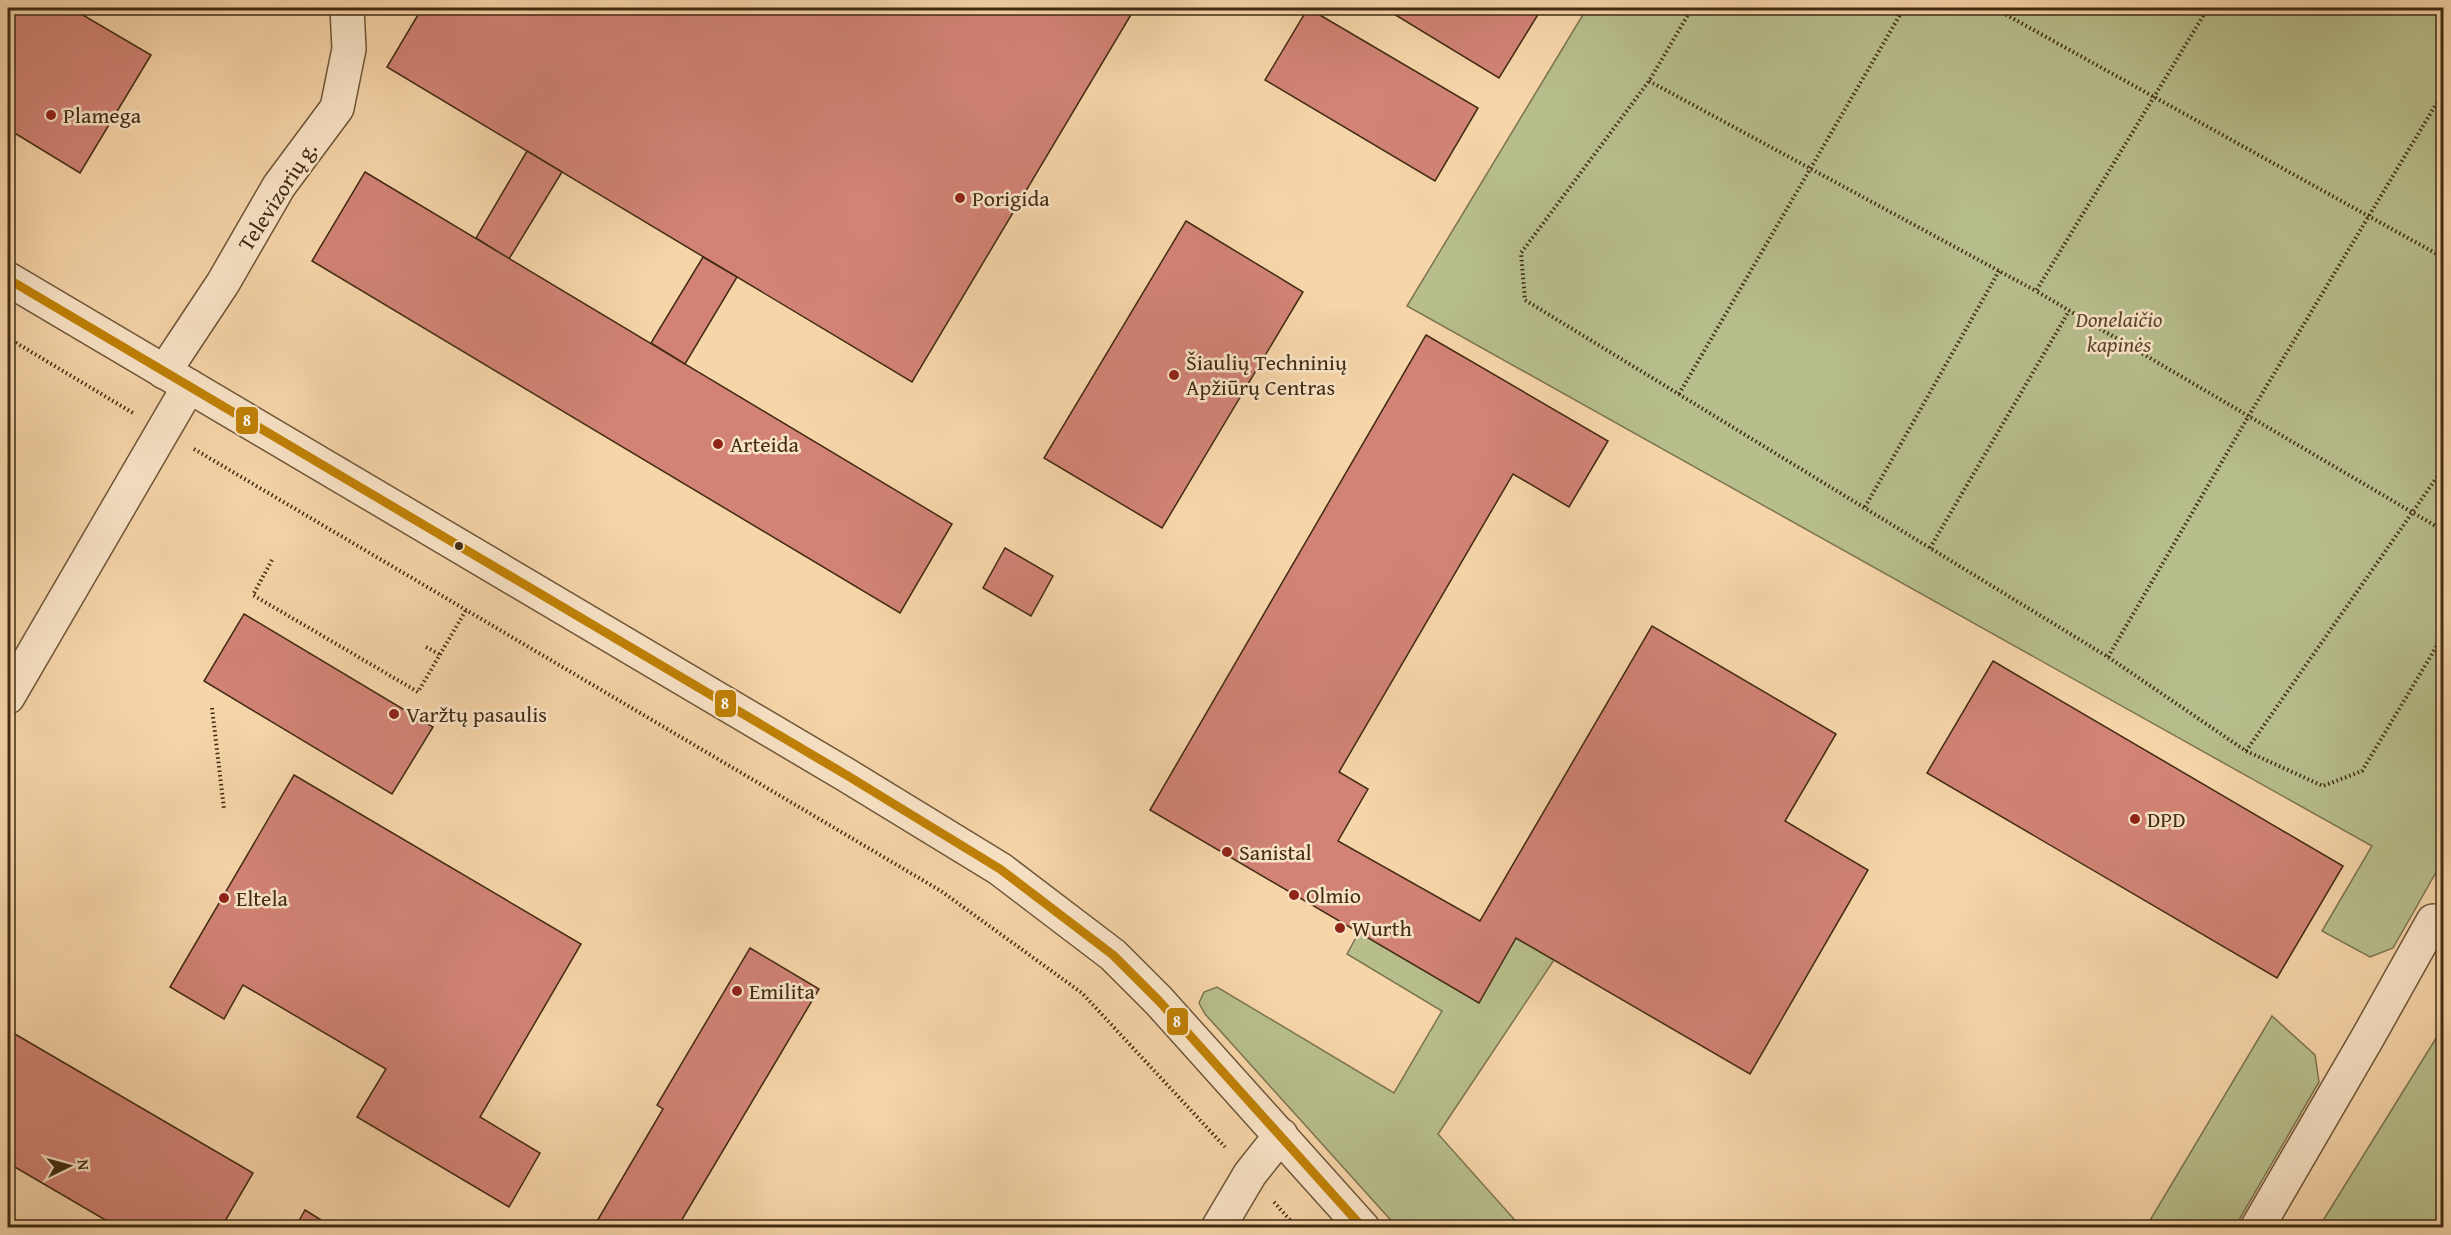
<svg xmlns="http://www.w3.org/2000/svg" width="2451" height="1235" viewBox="0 0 2451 1235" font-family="'Gentium Book Plus',serif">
<rect width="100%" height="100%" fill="#f6d5a9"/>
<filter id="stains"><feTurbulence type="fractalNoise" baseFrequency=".00333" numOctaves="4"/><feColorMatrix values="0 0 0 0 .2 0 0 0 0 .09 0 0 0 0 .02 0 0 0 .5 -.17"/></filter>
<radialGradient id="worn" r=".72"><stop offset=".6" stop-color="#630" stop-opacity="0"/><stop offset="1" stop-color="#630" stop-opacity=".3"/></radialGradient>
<!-- green -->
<g fill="#b7be8c" stroke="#7c7450" stroke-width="1.5">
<polygon points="1587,8 2443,8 2443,860 2393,948 2370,957 2322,931 2372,846 1407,306"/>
<polygon points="1359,932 1478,1002 1516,938 1554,960 1438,1134 1521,1227 1397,1227 1205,1014 1199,1003 1204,992 1217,987 1394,1093 1442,1011 1347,954"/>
<polygon points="2272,1016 2315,1055 2319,1082 2235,1227 2146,1227"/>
<polygon points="2443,1027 2443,1227 2319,1227"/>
</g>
<!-- building -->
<g fill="#d28375" stroke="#412b13" stroke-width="1.5">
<polygon points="8,8 71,8 151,55 80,173 8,129"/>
<polygon points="422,8 1135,8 912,382 387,67"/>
<polygon points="1308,8 1478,108 1435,181 1265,80"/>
<polygon points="1384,8 1542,8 1499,78"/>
<polygon points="527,151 562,172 509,259 476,238"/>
<polygon points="365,172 952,524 900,613 312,261"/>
<polygon points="1186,221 1303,292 1162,528 1044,458"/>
<polygon points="703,257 737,277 685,364 651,343"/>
<polygon points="1426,335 1608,441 1569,507 1513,474 1339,772 1368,789 1338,841 1480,921 1652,626 1836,734 1785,821 1868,870 1750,1074 1516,938 1479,1003 1150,810"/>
<polygon points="1005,548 1053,576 1031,616 983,588"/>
<polygon points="244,614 433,727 392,794 204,681"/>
<polygon points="1993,661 2343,866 2277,978 1927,773"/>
<polygon points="294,775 581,944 480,1117 540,1153 509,1207 357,1117 386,1069 243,985 224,1019 170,987"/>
<polygon points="750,948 819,989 677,1228 593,1228 663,1109 657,1105"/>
<polygon points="8,1030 253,1173 221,1228 119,1228 8,1163"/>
<polygon points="305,1210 334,1228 295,1228"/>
</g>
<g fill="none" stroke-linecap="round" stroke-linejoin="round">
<defs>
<g id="street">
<polyline points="8,279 848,776 1000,869 1113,955 1159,1001 1363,1228"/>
<polyline points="164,372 223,283 279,186 337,108 349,49 347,8"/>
<polyline points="8,697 189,386"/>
<polyline points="1218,1228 1250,1174 1281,1135"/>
<polyline points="2257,1228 2368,1037 2433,921"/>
</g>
</defs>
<!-- street casing -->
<use href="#street" stroke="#6e5638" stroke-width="36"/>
<!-- path -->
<g stroke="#412b13" stroke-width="4" stroke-dasharray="1.5 3" stroke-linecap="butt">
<polyline points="1692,8 1649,81 1521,253 1525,300 2108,657 2246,751 2323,786 2362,771 2444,634"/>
<polyline points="1994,8 2444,258"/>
<polyline points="2208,8 2036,291 2444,531"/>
<polyline points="1649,81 2036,291"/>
<polyline points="8,338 133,413"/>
<polyline points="1679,394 1904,8"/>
<polyline points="194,449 941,891 1082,993 1225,1147"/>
<polyline points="1865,507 1999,271"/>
<polyline points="1930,548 2069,311"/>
<polyline points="272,560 253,595 418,692 466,610"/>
<polyline points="426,647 439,654"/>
<polyline points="2108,657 2248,417 2444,91"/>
<polyline points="212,708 224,809"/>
<polyline points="2246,751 2444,467"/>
<polyline points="1274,1202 1297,1228"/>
</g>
<!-- street -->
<use href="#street" stroke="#f9e4c7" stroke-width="33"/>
<defs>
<polyline id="bus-1" points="8,279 848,776 1000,869 1113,955 1159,1001 1363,1228"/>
</defs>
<!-- bus-1 casing -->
<use href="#bus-1" stroke="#f9e4c7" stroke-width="14"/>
<!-- bus-1 -->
<use href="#bus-1" stroke="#c08106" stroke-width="9"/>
</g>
<!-- markers -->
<g fill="#8f2418" stroke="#f9e4c7" stroke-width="2">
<circle cx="51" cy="115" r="6"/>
<circle cx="960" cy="198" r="6"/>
<circle cx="1174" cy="375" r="6"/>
<circle cx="718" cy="444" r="6"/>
<circle cx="394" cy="714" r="6"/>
<circle cx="2135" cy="819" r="6"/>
<circle cx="1227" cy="852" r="6"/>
<circle cx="1294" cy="895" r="6"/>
<circle cx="224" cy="898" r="6"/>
<circle cx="1340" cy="928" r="6"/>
<circle cx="737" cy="991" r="6"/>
</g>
<circle fill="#412b13" stroke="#f9e4c7" stroke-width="2" cx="459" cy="546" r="5"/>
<g text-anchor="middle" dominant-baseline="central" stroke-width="5" stroke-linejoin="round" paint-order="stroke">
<!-- poi labels -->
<g font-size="22" fill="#412b13" stroke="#f9e4c7" text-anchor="start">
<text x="63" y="115">Plamega</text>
<text x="972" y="198">Porigida</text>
<text x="1186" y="362">Šiaulių Techninių<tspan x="1186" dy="25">Apžiūrų Centras</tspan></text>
<text x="730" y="444">Arteida</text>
<text x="406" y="714">Varžtų pasaulis</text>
<text x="2147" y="819">DPD</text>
<text x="1239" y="852">Sanistal</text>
<text x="1306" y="895">Olmio</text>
<text x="236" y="898">Eltela</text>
<text x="1352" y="928">Wurth</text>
<text x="749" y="991">Emilita</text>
</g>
<!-- street labels -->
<g font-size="22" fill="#412b13" stroke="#f9e4c7">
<text transform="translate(277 196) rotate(-57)">Televizorių g.</text>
</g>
<!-- park labels -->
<g font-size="22" font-style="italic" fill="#59482b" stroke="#f9e4c7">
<text x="2119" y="319">Donelaičio<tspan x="2119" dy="25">kapinės</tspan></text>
</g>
</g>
<g stroke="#f9e4c7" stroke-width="2">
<rect x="235" y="406" width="24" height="29" rx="6" fill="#c08106"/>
<rect x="714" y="689" width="23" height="29" rx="6" fill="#c08106"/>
<rect x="1166" y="1007" width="23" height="29" rx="6" fill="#c08106"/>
</g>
<g font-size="16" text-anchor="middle" font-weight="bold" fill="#fff">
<text x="247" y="426">8</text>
<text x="725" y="709">8</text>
<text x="1177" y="1027">8</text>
</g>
<!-- margin -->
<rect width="2451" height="1235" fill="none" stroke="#f6d5a9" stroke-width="30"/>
<rect x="9" y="9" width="2433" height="1217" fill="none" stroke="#412b13" stroke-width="3"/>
<rect x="15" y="15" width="2421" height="1205" fill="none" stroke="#412b13" stroke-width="1.5"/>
<!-- north arrow -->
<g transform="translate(69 1166) rotate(85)" stroke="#f9e4c7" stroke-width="4.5" paint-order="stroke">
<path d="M0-4.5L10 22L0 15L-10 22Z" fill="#412b13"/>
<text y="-9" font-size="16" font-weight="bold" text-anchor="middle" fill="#412b13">N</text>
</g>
<rect width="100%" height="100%" filter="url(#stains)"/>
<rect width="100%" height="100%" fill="url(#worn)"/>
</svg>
